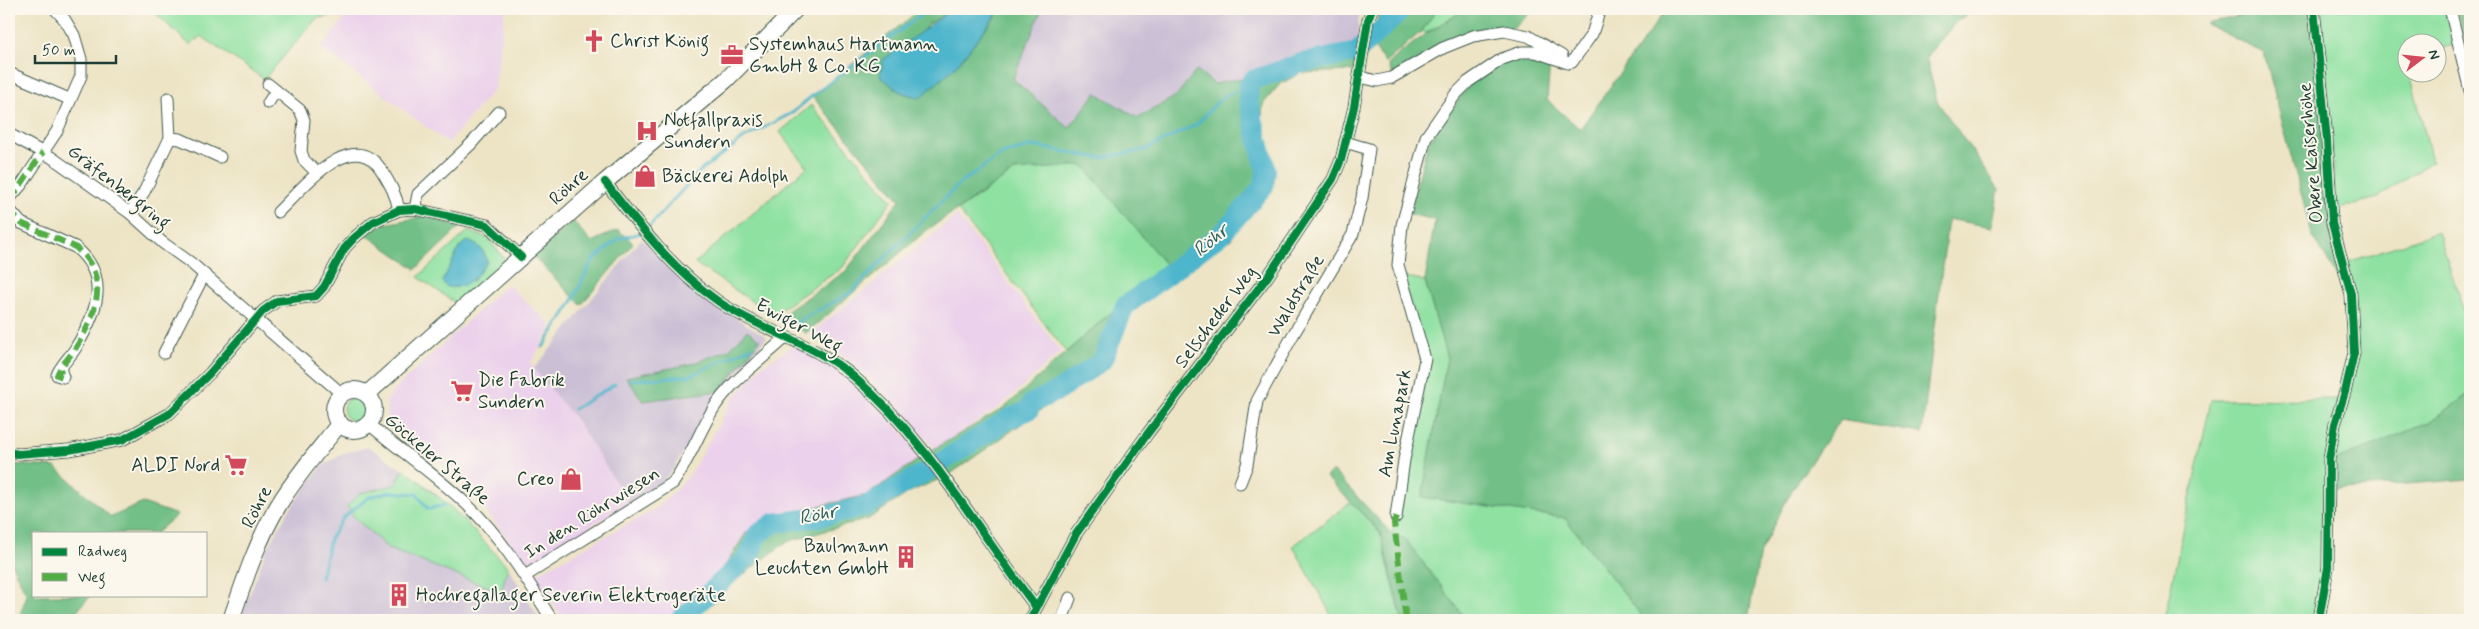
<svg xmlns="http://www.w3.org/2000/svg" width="2479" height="629" viewBox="0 0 2479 629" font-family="Mynerve,sans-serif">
<rect width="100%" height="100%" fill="#fbf7ec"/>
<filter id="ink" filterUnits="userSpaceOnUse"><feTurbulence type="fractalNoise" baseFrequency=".02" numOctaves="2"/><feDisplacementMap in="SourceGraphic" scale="10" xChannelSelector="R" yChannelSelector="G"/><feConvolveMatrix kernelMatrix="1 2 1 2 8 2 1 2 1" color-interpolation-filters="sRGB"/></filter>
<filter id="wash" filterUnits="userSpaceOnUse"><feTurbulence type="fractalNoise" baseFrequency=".0096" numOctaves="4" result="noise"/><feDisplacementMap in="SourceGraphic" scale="20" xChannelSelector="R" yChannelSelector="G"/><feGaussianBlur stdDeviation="1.12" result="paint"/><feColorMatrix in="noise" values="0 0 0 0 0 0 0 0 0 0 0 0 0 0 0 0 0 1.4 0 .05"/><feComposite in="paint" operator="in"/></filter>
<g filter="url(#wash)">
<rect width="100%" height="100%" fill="#ede4c5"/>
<!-- built -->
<g fill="#ebd1eb">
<polygon points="352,9 505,9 495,88 448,143 321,48"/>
<polygon points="957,215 1061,352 1002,405 935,449 892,401 850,360 809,335"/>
<polygon points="507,284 552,326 531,363 577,421 629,503 527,565 469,489 437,459 389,423 386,402 394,390"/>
<polygon points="796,344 843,371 886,414 923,457 867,496 772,517 746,533 709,591 667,620 563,620 535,575 657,508 689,476 735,396 763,365"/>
</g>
<!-- industrial -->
<g fill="#cbbfd5">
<polygon points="1042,9 1362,9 1359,14 1357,47 1256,75 1214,84 1197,70 1176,96 1138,118 1096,94 1069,128 1013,79"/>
<polygon points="641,239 709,301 767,337 710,406 674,468 661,483 629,503 577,421 534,369"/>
<polygon points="369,447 427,486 452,508 508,567 540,620 240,620 266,551 290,509 322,466 345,453"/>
</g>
<!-- green -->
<g fill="#8ee1a1" stroke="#568f6a" fill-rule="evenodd">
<polygon points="151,9 328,9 331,16 317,18 264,79 201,36 190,45"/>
<polygon points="1437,9 1466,9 1426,33 1422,31"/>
<polygon points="2321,9 2445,9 2455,45 2437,49 2436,42 2406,42 2406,72 2410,73 2432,161 2377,198 2336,209"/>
<polygon points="811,105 892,200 842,268 772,315 695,263 807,167 780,132"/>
<polygon points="1083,165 1166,264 1066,352 958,210 1014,171"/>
<path d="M468,231L488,238L506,261L458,305L418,277ZM460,246L487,262L472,282L453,261Z"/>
<polygon points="2438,232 2470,330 2470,393 2430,422 2332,462 2356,356 2348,262"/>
<polygon points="1402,276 1425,281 1447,358 1422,497 1565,518 1645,620 1467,620 1405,539 1392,534 1428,361"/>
<circle cx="355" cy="409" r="12"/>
<polygon points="2340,399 2316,620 2164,620 2211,400"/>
<polygon points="404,469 452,508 508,567 501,592 389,549 354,517 347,506 360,493 395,485"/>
<polygon points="1351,502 1380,533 1402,620 1334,620 1293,546"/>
</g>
<!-- forest -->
<g fill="#72bf87" stroke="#487e5e">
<polygon points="921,9 952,9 929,24 880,76 900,92 920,98 957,65 996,16 995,9 1042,9 1013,79 1069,128 1096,93 1138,118 1176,96 1197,70 1214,84 1256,75 1357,47 1353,71 1301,73 1280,84 1263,104 1261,134 1262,181 1230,241 1222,239 1131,309 1108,363 949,475 910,492 868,519 786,542 726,588 692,620 667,620 709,591 746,533 772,517 867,495 932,450 1004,408 1165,264 1083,165 1014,171 927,230 806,333 779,317 846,271 900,200 812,96"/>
<polygon points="1380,9 1437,9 1422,31 1385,63 1374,47 1378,13"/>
<polygon points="1466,9 1534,9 1514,28 1471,34 1392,75 1388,65 1399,54 1426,34"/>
<polygon points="1666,9 1974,9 1956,22 1926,57 1937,101 1999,189 1992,227 1948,219 1922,433 1840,420 1793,488 1760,552 1748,620 1645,620 1565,518 1422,497 1447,358 1425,281 1435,220 1409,214 1428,143 1470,83 1507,61 1533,57 1550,62 1547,100 1580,129"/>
<polygon points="2268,9 2312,9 2323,125 2346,291 2312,235 2264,53 2206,24"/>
<polygon points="2457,9 2470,9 2470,64"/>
<polygon points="426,216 460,227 416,269 365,234 385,224"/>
<polygon points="573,221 591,242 618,230 633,243 581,305 533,256"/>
<polygon points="747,330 760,340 720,391 643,401 626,377 691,364 729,350"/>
<polygon points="2470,393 2470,479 2332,490 2332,462 2430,422"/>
<polygon points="9,464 55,467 111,517 143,503 177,515 156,533 34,533 34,595 91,595 69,620 18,620 27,595 9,559"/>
<polygon points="1333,471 1392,534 1405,539 1467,620 1403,620 1380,532 1326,477"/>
</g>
<!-- water -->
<g fill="#4eb5cc" stroke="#367980">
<polygon points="952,9 995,9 996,15 957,65 920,98 900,92 880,76 883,60"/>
<path d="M468,241C479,245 485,250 487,262C476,277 467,290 447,287L442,282L460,246Z"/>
</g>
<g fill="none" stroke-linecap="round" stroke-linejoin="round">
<!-- stream -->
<g stroke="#4eb5cc" stroke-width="3">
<polyline points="790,326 850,293 959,184 1002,154 1033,146 1100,158 1145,150 1197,124 1221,98 1248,86"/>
<polyline points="543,347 572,302 592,261 618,239 644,232 699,172 744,138 792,113 812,96 929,9"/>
<polyline points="631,380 689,376 752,347"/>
<polyline points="574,409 615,384"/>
<polyline points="321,578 330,539 344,517 369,497 389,492 417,494 428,509 444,505"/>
</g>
<!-- river -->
<g stroke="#4eb5cc" stroke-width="20">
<polyline points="943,461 1008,419 1029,410 1032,403 1058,391 1102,361 1125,306 1223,233 1264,186 1266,170 1249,103 1248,86 1253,80 1302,63 1357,52 1403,9"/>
<polyline points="680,620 749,556 757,535 774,523 821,517 866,506 929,470"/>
</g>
</g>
</g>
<g filter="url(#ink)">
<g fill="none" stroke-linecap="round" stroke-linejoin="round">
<defs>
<g id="minor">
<polyline points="2314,9 2327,140 2332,223 2351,294 2354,353 2345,392 2335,424 2329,459 2328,567 2319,620"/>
<polyline points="2450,9 2470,91"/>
<polyline points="1572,62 1592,34 1600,9"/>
<polyline points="9,73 69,99"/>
<polyline points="1360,77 1377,81 1391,78 1443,48 1473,36 1504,31 1528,36 1562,56"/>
<polyline points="268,84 300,110 304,120 301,151 304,160 317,173"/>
<polyline points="268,103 276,91"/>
<polyline points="9,134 51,157 130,213 163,243 191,263 342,394"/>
<polyline points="170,138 180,139 220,157"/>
<path d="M605,182C638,225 674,271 719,302C762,331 814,343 854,377C929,441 977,530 1036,607"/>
<polyline points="9,199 22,184 57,131 81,76 81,59 74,35 65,20 55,9"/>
<path d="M9,209L21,223L75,247C112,277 96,315 75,349C69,358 61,365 57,375L63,377L60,369"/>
<polyline points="415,209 418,194 471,144 499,112"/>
<path d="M278,212C302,189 353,124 382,171C390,184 396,194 399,210"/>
<polyline points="130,213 144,192 170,138 168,98"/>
<polyline points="164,353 204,275"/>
<path d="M368,423C399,450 433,473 463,501C500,534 526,578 552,620"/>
<polyline points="9,452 18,454 69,450 122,440 169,414 210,373 263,311 277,301 316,296 324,287 344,249 354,238 373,222 399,210 415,209 487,225 521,257"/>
<polyline points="1240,483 1247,465 1257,401 1293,335 1353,234 1362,198 1369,149 1345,142"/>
<polyline points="1396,517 1404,460 1425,359 1398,265 1402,225 1426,137 1455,95 1468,82 1502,59 1522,52 1536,52 1568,63 1572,62"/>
<path d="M525,576L673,483C689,460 698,435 712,411C729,382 762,360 786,337"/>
<polyline points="1030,620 1076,534 1148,433 1268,276 1333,179 1341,160 1354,107 1368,20 1372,9"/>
<polyline points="1062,620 1070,598"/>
</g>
<g id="secondary">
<circle cx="354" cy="410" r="20"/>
<polyline points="367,394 605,182 726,80 796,9"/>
<path d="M231,620C244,582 257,541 278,506C295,477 319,450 340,423"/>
</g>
</defs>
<!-- minor casing -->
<use href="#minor" stroke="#3e564a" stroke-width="13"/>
<!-- secondary casing -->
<use href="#secondary" stroke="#3e564a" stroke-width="18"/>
<!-- minor -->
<use href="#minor" stroke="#fff" stroke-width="11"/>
<!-- secondary -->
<use href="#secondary" stroke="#fff" stroke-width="16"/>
<!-- quiet -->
<g stroke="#52ad45" stroke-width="6" stroke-dasharray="12 6" stroke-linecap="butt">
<polyline points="9,199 16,192 43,152"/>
<path d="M9,209L21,223L75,247C112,277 96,315 75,349C69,358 61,365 57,375L63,377L60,369"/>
<polyline points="1396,517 1394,523 1406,620"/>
</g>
<defs>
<g id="cycleway">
<polyline points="2314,9 2327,140 2332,223 2351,294 2354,353 2345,392 2335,424 2329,459 2328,567 2319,620"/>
<path d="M605,182C638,225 674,271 719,302C762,331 814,343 854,377C929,441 977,530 1036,607"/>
<polyline points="9,452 18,454 69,450 122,440 169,414 210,373 263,311 277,301 316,296 324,287 344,249 354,238 373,222 399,210 415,209 487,225 521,257"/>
<polyline points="1030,620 1076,534 1148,433 1268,276 1333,179 1341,160 1354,107 1368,20 1372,9"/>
</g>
</defs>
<!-- cycleway casing -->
<use href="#cycleway" stroke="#fbf7ec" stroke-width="11"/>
<!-- cycleway -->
<use href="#cycleway" stroke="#00873e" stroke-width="8"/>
</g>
</g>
<!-- icons -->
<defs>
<symbol id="church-bare" viewBox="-9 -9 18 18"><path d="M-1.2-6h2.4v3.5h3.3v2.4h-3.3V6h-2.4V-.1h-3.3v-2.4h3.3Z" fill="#d1495b" stroke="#fbf7ec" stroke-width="2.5" paint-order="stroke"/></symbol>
<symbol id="office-bare" viewBox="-9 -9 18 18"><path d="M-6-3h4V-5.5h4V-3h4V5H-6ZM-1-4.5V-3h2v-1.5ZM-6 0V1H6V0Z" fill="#d1495b" stroke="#fbf7ec" stroke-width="2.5" paint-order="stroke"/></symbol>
<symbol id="hospital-bare" viewBox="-9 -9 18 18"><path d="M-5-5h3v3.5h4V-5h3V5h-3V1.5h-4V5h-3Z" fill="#d1495b" stroke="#fbf7ec" stroke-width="2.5" paint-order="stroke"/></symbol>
<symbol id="shop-bare" viewBox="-9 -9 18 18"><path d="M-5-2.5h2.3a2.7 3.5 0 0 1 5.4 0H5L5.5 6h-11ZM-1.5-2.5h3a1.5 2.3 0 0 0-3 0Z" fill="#d1495b" stroke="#fbf7ec" stroke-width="2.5" paint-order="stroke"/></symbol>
<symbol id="supermarket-bare" viewBox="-9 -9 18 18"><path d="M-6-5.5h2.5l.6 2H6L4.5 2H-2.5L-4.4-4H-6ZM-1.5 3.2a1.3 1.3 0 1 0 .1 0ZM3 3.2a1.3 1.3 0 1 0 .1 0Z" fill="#d1495b" stroke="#fbf7ec" stroke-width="2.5" paint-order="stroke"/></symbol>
<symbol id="building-bare" viewBox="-9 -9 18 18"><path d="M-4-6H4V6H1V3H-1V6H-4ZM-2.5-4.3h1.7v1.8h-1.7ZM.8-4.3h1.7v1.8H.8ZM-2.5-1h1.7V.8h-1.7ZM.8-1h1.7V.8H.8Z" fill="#d1495b" stroke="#fbf7ec" stroke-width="2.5" paint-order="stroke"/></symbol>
</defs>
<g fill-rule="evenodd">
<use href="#church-bare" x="578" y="25" width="32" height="32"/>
<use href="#office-bare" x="716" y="39" width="32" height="32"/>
<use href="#hospital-bare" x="631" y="115" width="32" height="32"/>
<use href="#shop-bare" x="629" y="160" width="32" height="32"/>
<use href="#supermarket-bare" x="446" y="375" width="32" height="32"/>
<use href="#supermarket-bare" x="220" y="449" width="32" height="32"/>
<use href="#shop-bare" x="555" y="463" width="32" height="32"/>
<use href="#building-bare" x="890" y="541" width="32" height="32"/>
<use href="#building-bare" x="383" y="579" width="32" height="32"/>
</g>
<g text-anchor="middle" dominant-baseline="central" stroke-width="4" stroke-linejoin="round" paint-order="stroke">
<!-- poi labels -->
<g font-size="19" fill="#1f3d34" stroke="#fbf7ec" text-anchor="start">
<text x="610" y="41">Christ König</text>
<text x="749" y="44">Systemhaus Hartmann<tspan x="749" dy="22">GmbH &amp; Co. KG</tspan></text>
<text x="664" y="120">Notfallpraxis<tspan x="664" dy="22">Sundern</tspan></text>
<text x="662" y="176">Bäckerei Adolph</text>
<text x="478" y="380">Die Fabrik<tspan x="478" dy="22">Sundern</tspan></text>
<text x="220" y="465" text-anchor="end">ALDI Nord</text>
<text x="554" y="479" text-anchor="end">Creo</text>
<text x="889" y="546" text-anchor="end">Baulmann<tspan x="889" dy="22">Leuchten GmbH</tspan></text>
<text x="416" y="595">Hochregallager Severin Elektrogeräte</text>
</g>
<!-- street labels -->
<g font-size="19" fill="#1f3d34" stroke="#fbf7ec">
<text transform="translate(2311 153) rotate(-95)">Obere Kaiserhöhe</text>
<text transform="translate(119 187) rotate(38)">Gräfenbergring</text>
<text transform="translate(569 187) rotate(-42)">Röhre</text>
<text transform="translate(1296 296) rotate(-59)">Waldstraße</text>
<text transform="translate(1216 317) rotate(-53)">Selscheder Weg</text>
<text transform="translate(799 326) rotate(28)">Ewiger Weg</text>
<text transform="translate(1395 423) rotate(-79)">Am Lunapark</text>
<text transform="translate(437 459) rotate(40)">Göckeler Straße</text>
<text transform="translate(257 507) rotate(-63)">Röhre</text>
<text transform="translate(592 513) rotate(-32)">In den Röhrwiesen</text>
</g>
<!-- water labels -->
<g font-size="20" font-style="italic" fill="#2d6162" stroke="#fbf7ec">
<text transform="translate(1211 241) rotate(-40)">Röhr</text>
<text transform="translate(818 515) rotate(-11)">Röhr</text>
</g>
</g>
<!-- margin -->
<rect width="2479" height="629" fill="none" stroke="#fbf7ec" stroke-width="30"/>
<!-- legend -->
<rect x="32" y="532" width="175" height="65" fill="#fbf7ec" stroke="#a3ada2"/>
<rect x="42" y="548" width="25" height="8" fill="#00873e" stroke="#a3ada2"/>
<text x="78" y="556" font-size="15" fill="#1f3d34">Radweg</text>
<rect x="42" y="573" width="25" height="8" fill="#52ad45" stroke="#a3ada2"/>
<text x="78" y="582" font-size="15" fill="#1f3d34">Weg</text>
<!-- north arrow -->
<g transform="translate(2422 58) rotate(74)"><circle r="24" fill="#fbf7ec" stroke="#a3ada2"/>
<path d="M0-4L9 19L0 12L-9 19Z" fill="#d1495b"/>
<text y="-8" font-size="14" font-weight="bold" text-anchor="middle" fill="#1f3d34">N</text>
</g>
<!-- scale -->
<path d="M35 55v8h81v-8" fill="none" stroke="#1f3d34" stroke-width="2.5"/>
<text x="42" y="55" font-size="15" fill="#1f3d34" stroke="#fbf7ec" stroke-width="4" paint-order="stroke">50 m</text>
</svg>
